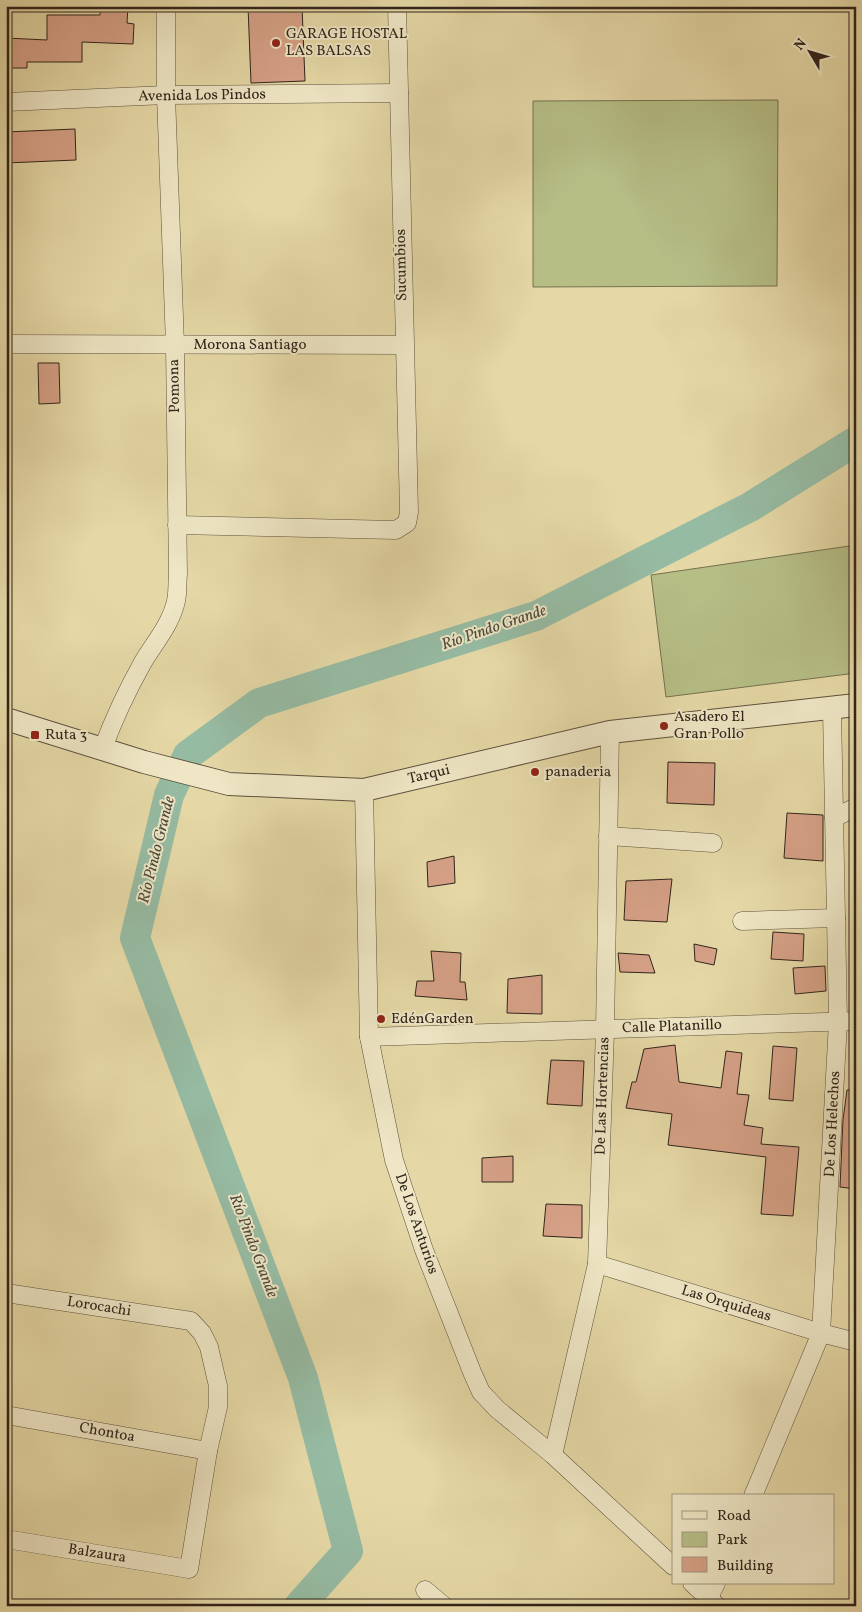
<svg xmlns="http://www.w3.org/2000/svg" width="862" height="1612" viewBox="0 0 862 1612" font-family="Vollkorn,serif">
<rect width="100%" height="100%" fill="#e5d8a6"/>
<filter id="stains"><feTurbulence type="fractalNoise" baseFrequency=".004" numOctaves="4"/><feColorMatrix values="0 0 0 0 .2 0 0 0 0 .09 0 0 0 0 .02 0 0 0 .5 -.17"/></filter>
<radialGradient id="worn" r=".72"><stop offset=".6" stop-color="#630" stop-opacity="0"/><stop offset="1" stop-color="#630" stop-opacity=".3"/></radialGradient>
<!-- green -->
<g fill="#b6be86" stroke="#747150">
<polygon points="778,100 777,286 533,287 533,101"/>
<polygon points="856,545 856,673 666,697 651,575"/>
</g>
<g fill="none" stroke-linecap="round" stroke-linejoin="round">
<!-- river -->
<polyline stroke="#96bba3" stroke-width="30" points="299,1606 348,1551 303,1378 135,938 169,795 188,755 259,703 536,616 750,507 856,441"/>
</g>
<!-- building -->
<g fill="#d6a187" stroke="#31241b">
<polygon points="101,6 128,6 127,23 134,24 133,44 82,42 82,62 27,62 27,68 6,68 6,38 47,40 47,15 100,15"/>
<polygon points="248,6 302,6 305,81 251,83"/>
<polygon points="75,129 76,160 6,163 6,132"/>
<polygon points="38,363 59,363 60,403 39,404"/>
<polygon points="668,762 715,763 714,805 667,803"/>
<polygon points="787,813 823,815 823,861 784,858"/>
<polygon points="454,856 455,883 428,887 427,862"/>
<polygon points="672,879 667,922 624,920 626,881"/>
<polygon points="773,932 804,934 803,961 771,959"/>
<polygon points="694,944 717,949 714,965 695,961"/>
<polygon points="431,951 461,953 460,982 465,982 467,1000 415,996 417,981 434,981"/>
<polygon points="618,953 649,955 655,973 620,972"/>
<polygon points="825,966 826,991 795,994 793,968"/>
<polygon points="542,975 542,1014 507,1013 508,979"/>
<polygon points="675,1045 679,1082 721,1088 726,1051 742,1053 737,1094 749,1095 744,1125 763,1128 761,1144 799,1147 793,1216 761,1214 766,1157 668,1145 672,1114 626,1108 632,1082 636,1082 644,1049"/>
<polygon points="773,1046 797,1048 793,1101 769,1099"/>
<polygon points="551,1060 584,1061 582,1106 547,1104"/>
<polygon points="847,1090 856,1090 856,1189 840,1187 843,1120"/>
<polygon points="513,1156 513,1182 482,1182 482,1158"/>
<polygon points="546,1204 582,1205 582,1238 543,1236"/>
</g>
<g fill="none" stroke-linecap="round" stroke-linejoin="round">
<defs>
<g id="minor">
<polyline points="6,102 166,95 399,93"/>
<polyline points="6,344 404,345"/>
<polyline points="177,525 396,530 407,523 409,512 397,6"/>
<path d="M103,748C114,718 128,689 143,662C155,642 171,624 176,601C178,593 177,583 178,574L175,345L166,95V6"/>
<polyline points="364,790 369,1037 394,1160 424,1250 472,1372 481,1392 497,1409 553,1455 673,1566"/>
<polyline points="834,818 856,807"/>
<polyline points="608,836 713,843"/>
<polyline points="742,921 836,918"/>
<polyline points="369,1037 856,1021"/>
<polyline points="597,1264 821,1333 856,1342"/>
<polyline points="6,1293 191,1321 202,1333 209,1347 218,1386 218,1407 208,1451 189,1569 6,1539"/>
<polyline points="6,1415 208,1451"/>
<polyline points="553,1455 597,1264 605,1030 610,732"/>
<polyline points="753,1496 821,1333 838,1022 832,709"/>
<polyline points="692,1583 717,1606"/>
<polyline points="425,1590 444,1606"/>
<polyline points="705,1606 716,1583"/>
</g>
<polyline id="tertiary" points="6,719 144,762 229,784 364,790 610,732 856,705"/>
</defs>
<!-- minor casing -->
<use href="#minor" stroke="#5e513e" stroke-width="19"/>
<!-- tertiary casing -->
<use href="#tertiary" stroke="#5e513e" stroke-width="24"/>
<!-- minor -->
<use href="#minor" stroke="#eee6c5" stroke-width="18"/>
<!-- tertiary -->
<use href="#tertiary" stroke="#eee6c5" stroke-width="22"/>
</g>
<!-- markers -->
<g fill="#8f2418" stroke="#eee6c5" stroke-width="2">
<circle cx="276" cy="43" r="5"/>
<circle cx="664" cy="726" r="5"/>
<rect x="30" y="730" width="10" height="10" rx="2.5"/>
<circle cx="535" cy="772" r="5"/>
<circle cx="381" cy="1019" r="5"/>
</g>
<g text-anchor="middle" dominant-baseline="central" stroke-width="4" stroke-linejoin="round" paint-order="stroke">
<!-- poi labels -->
<g font-size="15" fill="#31241b" stroke="#eee6c5" text-anchor="start">
<text x="286" y="34">GARAGE HOSTAL<tspan x="286" dy="17">LAS BALSAS</tspan></text>
<text x="674" y="717">Asadero El<tspan x="674" dy="17">Gran Pollo</tspan></text>
<text x="45" y="735">Ruta 3</text>
<text x="545" y="772">panaderia</text>
<text x="391" y="1019">EdénGarden</text>
</g>
<!-- street labels -->
<g font-size="15" fill="#31241b" stroke="#eee6c5">
<text transform="translate(202 96) rotate(-1)">Avenida Los Pindos</text>
<text transform="translate(402 265) rotate(-91)">Sucumbios</text>
<text x="250" y="345">Morona Santiago</text>
<text transform="translate(175 386) rotate(-91)">Pomona</text>
<text transform="translate(429 775) rotate(-13)">Tarqui</text>
<text transform="translate(672 1027) rotate(-2)">Calle Platanillo</text>
<text transform="translate(603 1096) rotate(-88)">De Las Hortencias</text>
<text transform="translate(833 1124) rotate(-87)">De Los Helechos</text>
<text transform="translate(416 1224) rotate(71)">De Los Anturios</text>
<text transform="translate(726 1304) rotate(17)">Las Orquideas</text>
<text transform="translate(99 1307) rotate(9)">Lorocachi</text>
<text transform="translate(107 1433) rotate(10)">Chontoa</text>
<text transform="translate(97 1554) rotate(9)">Balzaura</text>
</g>
<!-- water labels -->
<g font-size="16" font-style="italic" fill="#4a4a3d" stroke="#eee6c5">
<text transform="translate(494 628) rotate(-19)">Río Pindo Grande</text>
<text transform="translate(157 850) rotate(-76)">Río Pindo Grande</text>
<text transform="translate(253 1246) rotate(69)">Río Pindo Grande</text>
</g>
</g>
<!-- margin -->
<rect width="862" height="1612" fill="none" stroke="#e5d8a6" stroke-width="25"/>
<rect x="8" y="8" width="847" height="1597" fill="none" stroke="#31241b" stroke-width="2.5"/>
<rect x="12" y="12" width="837" height="1587" fill="none" stroke="#31241b"/>
<!-- legend -->
<rect x="672" y="1494" width="162" height="90" fill="#eee6c5" stroke="#a29881"/>
<rect x="682" y="1511" width="25" height="8" fill="#eee6c5" stroke="#a29881"/>
<text x="717" y="1520" font-size="15" fill="#31241b">Road</text>
<rect x="682" y="1532" width="25" height="15" fill="#b6be86" stroke="#a29881"/>
<text x="717" y="1544" font-size="15" fill="#31241b">Park</text>
<rect x="682" y="1557" width="25" height="15" fill="#d6a187" stroke="#a29881"/>
<text x="717" y="1570" font-size="15" fill="#31241b">Building</text>
<!-- north arrow -->
<g transform="translate(810 52) rotate(308)" stroke="#eee6c5" stroke-width="4" paint-order="stroke">
<path d="M0-4L9 19L0 12L-9 19Z" fill="#31241b"/>
<text y="-8" font-size="14" font-weight="bold" text-anchor="middle" fill="#31241b">N</text>
</g>
<rect width="100%" height="100%" filter="url(#stains)"/>
<rect width="100%" height="100%" fill="url(#worn)"/>
</svg>
